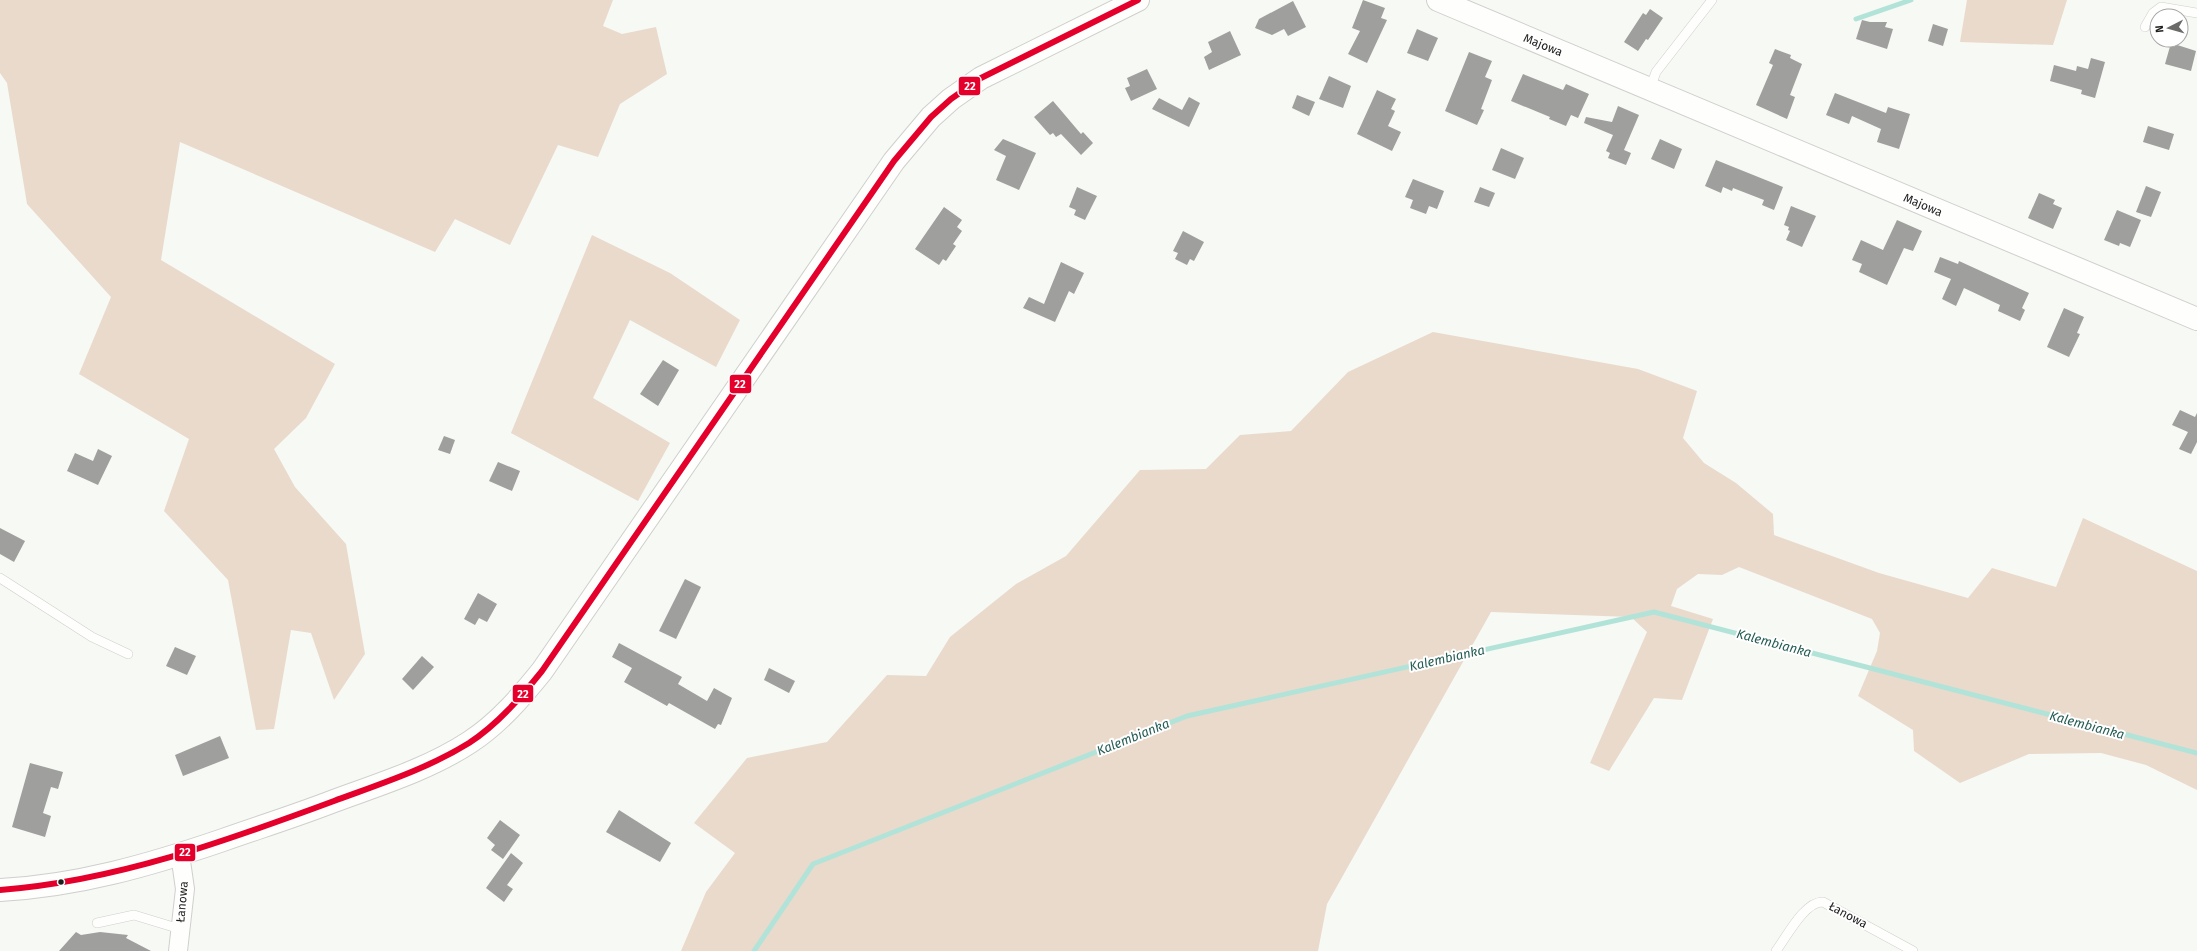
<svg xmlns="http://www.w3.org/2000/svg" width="2197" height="951" viewBox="0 0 2197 951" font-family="'Fira Sans',sans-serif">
<rect width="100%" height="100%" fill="#f7f9f4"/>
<!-- green -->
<g fill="#eadacc">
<polygon points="0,0 613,0 603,26 622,34 656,27 667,74 620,104 598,157 558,145 510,245 455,219 435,252 180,142 161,260 335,364 306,418 274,449 295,487 346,544 365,654 334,700 311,633 291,630 274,729 256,730 228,580 164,511 189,439 79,374 111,297 27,204 7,83 0,73"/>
<polygon points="1967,0 2067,0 2053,45 1960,42"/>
<polygon points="592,235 670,273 740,320 716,367 630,320 593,398 670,443 638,501 511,433"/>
<polygon points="1433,332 1638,369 1697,391 1683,438 1704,463 1736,483 1773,514 1774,535 1879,573 1968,598 1992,568 2056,587 2083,518 2197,571 2197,790 2146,765 2101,753 2029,754 1960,783 1914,751 1913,730 1858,696 1877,651 1880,633 1872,619 1739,567 1722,575 1698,574 1677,589 1671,606 1713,619 1682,700 1654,698 1609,771 1590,763 1647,632 1631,617 1491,612 1327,904 1318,951 681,951 706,892 735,853 694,823 747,758 827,742 887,675 926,676 950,637 1016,584 1066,556 1140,470 1206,469 1240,435 1291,431 1348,372"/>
</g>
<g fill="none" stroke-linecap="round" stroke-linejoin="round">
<!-- stream -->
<g stroke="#b2e3d8" stroke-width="5">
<polyline points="1856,19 1911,0"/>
<polyline points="754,951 813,864 1187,716 1654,612 2197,753"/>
</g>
</g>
<!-- building -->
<g fill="#9fa09e">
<polygon points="1363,0 1385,8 1381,18 1387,20 1367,63 1348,54 1360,31 1352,28"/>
<polygon points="1293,1 1306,27 1288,36 1284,29 1272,35 1255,28 1259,19"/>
<polygon points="1650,9 1663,18 1648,40 1646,39 1638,51 1624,42 1643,13 1646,15"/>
<polygon points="1862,20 1870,22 1887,22 1885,27 1893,29 1887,49 1856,39"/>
<polygon points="1933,24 1948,29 1943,46 1928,41"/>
<polygon points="1417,29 1438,38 1428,61 1407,53"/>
<polygon points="1230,31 1241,55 1209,70 1204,57 1212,52 1208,42"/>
<polygon points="2171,43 2196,51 2191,71 2165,64"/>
<polygon points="1775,49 1791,55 1790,58 1802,64 1790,95 1795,97 1787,119 1756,105 1773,65 1769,63"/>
<polygon points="1469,52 1492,61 1485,77 1492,80 1481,109 1484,110 1477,125 1445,111"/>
<polygon points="2091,58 2105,62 2095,98 2081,94 2082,90 2050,81 2054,65 2076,71 2077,66 2088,69"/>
<polygon points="1147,69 1157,89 1131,101 1125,88 1130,86 1127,78"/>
<polygon points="1523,74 1563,90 1566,84 1589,94 1578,118 1571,115 1566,126 1549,119 1550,117 1511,101"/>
<polygon points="1329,76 1351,86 1343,108 1319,99"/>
<polygon points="1377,90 1396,99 1391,109 1395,111 1388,126 1401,132 1392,151 1357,134"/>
<polygon points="1835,93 1886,113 1888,107 1910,114 1899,149 1877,142 1881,129 1852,116 1849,124 1826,115"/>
<polygon points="1297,95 1315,102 1309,116 1292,108"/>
<polygon points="1189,97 1200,103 1189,127 1152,109 1159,98 1182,110"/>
<polygon points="1053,101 1081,134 1083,132 1093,143 1081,155 1061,134 1056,137 1053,133 1050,135 1034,117"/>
<polygon points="1618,106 1639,115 1624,150 1631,153 1626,165 1608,158 1610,153 1606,151 1613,135 1584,123 1586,117 1612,122"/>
<polygon points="2148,126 2174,134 2169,150 2143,142"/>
<polygon points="1003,139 1036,153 1019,190 996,180 1006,156 994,150"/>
<polygon points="1660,139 1682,149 1674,169 1651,159"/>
<polygon points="1501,148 1524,158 1515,179 1492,170"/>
<polygon points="1716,160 1783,187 1774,210 1762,205 1764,200 1733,188 1732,191 1723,187 1721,193 1705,186"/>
<polygon points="1413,179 1444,191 1437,209 1429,206 1426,214 1410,208 1413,200 1405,197"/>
<polygon points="2146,186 2161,192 2151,217 2136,212"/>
<polygon points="1077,187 1097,196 1085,220 1074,215 1076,210 1069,207"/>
<polygon points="1480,187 1495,193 1489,207 1474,202"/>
<polygon points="2039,193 2055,200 2053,204 2062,208 2053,229 2028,218"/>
<polygon points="1791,206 1816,216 1802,247 1786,240 1790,231 1788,230 1789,227 1784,225"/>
<polygon points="944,207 962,220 957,227 962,231 953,244 956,246 946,261 943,259 939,265 915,249"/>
<polygon points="2117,210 2141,220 2130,247 2120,243 2119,246 2104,240"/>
<polygon points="1897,220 1922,231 1913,251 1904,248 1887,285 1859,272 1862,264 1852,260 1861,240 1883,250"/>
<polygon points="1183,231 1204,242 1194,261 1190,259 1187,265 1175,259 1178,253 1173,251"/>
<polygon points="1940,257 1958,264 1959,261 2029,293 2022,308 2025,310 2020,321 1998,311 2000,305 1964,288 1956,306 1942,299 1951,279 1934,272"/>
<polygon points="1061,262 1084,273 1074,294 1069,291 1055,322 1023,308 1029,297 1044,304"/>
<polygon points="2064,308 2084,317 2077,333 2080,334 2069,357 2047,347"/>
<polygon points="663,360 679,370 658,406 640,394"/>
<polygon points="2180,410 2195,417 2197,413 2197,442 2191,454 2179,449 2188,432 2172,425"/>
<polygon points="444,436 455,440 450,454 438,450"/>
<polygon points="98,449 112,456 98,485 67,471 75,453 93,461"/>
<polygon points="498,462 520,471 512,491 489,481"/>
<polygon points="0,528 25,541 14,562 0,554"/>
<polygon points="685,579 701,587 676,639 659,631"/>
<polygon points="478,593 497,604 487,622 479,618 475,625 464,619"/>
<polygon points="619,643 682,677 678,684 707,701 714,688 732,698 721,725 718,724 715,729 669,703 667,706 624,682 632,668 612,657"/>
<polygon points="175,647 196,656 187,675 166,666"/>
<polygon points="422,656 434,667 413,690 402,679"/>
<polygon points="769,668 795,681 789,693 764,680"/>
<polygon points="220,736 229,758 183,776 175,755"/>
<polygon points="30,763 63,772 58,789 51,787 43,813 51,816 45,837 12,827"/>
<polygon points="619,810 671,843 660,862 606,832"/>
<polygon points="500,820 520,835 503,859 491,850 495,845 487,838"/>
<polygon points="511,853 523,863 507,885 513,889 504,902 486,888"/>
<polygon points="76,932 81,935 100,932 128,935 126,938 151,951 59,951"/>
</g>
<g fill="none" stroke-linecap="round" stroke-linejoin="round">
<defs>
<g id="service">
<polyline points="2145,27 2153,13 2161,7 2197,13"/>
<polyline points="1650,89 1656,72 1712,0"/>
<polyline points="0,578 92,637 128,654"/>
<polyline points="97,923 134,915 180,929"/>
<path d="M1776,951C1787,936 1805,901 1823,902L1913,951"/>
</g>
<polyline id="minor" points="178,951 185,889 180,854"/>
<polyline id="tertiary" points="1438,0 2197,319"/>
<path id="secondary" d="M0,890C77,886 150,865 223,840C260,827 298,815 334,801C380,784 429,769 470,742C499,723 521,697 542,671L894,161L931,117L951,99L981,78L1138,0"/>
</defs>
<!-- service casing -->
<use href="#service" stroke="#cfd0cd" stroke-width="10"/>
<!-- minor casing -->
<use href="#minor" stroke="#cfd0cd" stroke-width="20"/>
<!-- tertiary casing -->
<use href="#tertiary" stroke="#cfd0cd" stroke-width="24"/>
<!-- secondary casing -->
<use href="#secondary" stroke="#cfd0cd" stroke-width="24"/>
<!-- service -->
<use href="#service" stroke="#fefefd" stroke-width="9"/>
<!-- minor -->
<use href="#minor" stroke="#fefefd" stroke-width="18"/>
<!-- tertiary -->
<use href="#tertiary" stroke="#fefefd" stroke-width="22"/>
<!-- secondary -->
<use href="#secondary" stroke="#fefefd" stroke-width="22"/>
<defs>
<path id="bus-1" d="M0,890C116,881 226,841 334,801C380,784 427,769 469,743C498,724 521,697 542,671L894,161L931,117L951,99L981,78L1138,0"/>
</defs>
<!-- bus-1 casing -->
<use href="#bus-1" stroke="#fff" stroke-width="9"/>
<!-- bus-1 -->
<use href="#bus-1" stroke="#e4002b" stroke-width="6"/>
</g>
<!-- markers -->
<circle fill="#1e1e1c" stroke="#fff" stroke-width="1.5" cx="61" cy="882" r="3.5"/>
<g text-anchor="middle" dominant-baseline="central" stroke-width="4" stroke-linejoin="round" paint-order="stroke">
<!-- street labels -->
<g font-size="12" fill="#1e1e1c" stroke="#fff">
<text transform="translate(1543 45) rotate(22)">Majowa</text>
<text transform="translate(1923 205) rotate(23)">Majowa</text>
<text transform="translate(182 902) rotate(-85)">Łanowa</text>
<text transform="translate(1848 915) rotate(28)">Łanowa</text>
</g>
<!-- water labels -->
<g font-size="13" font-style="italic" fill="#255d54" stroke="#fff">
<text transform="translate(1774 643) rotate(15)">Kalembianka</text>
<text transform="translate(1447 658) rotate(-13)">Kalembianka</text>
<text transform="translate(2087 725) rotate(15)">Kalembianka</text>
<text transform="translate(1133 737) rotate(-22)">Kalembianka</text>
</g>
</g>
<g stroke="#fff" stroke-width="1.5">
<rect x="958" y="76" width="23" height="20" rx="4" fill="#e4002b"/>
<rect x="729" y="374" width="23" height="20" rx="4" fill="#e4002b"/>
<rect x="512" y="684" width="22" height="19" rx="4" fill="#e4002b"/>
<rect x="174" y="843" width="22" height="19" rx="4" fill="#e4002b"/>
</g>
<g font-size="11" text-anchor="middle" font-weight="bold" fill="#fff">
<text x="970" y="90">22</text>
<text x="740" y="388">22</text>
<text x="523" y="698">22</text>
<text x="185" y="856">22</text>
</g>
<!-- north arrow -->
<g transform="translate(2169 28) rotate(264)"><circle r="19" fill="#ffffff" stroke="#a5a5a4"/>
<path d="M0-3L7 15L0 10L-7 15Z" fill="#6a6b68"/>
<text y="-6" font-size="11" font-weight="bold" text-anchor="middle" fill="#1e1e1c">N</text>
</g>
</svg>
